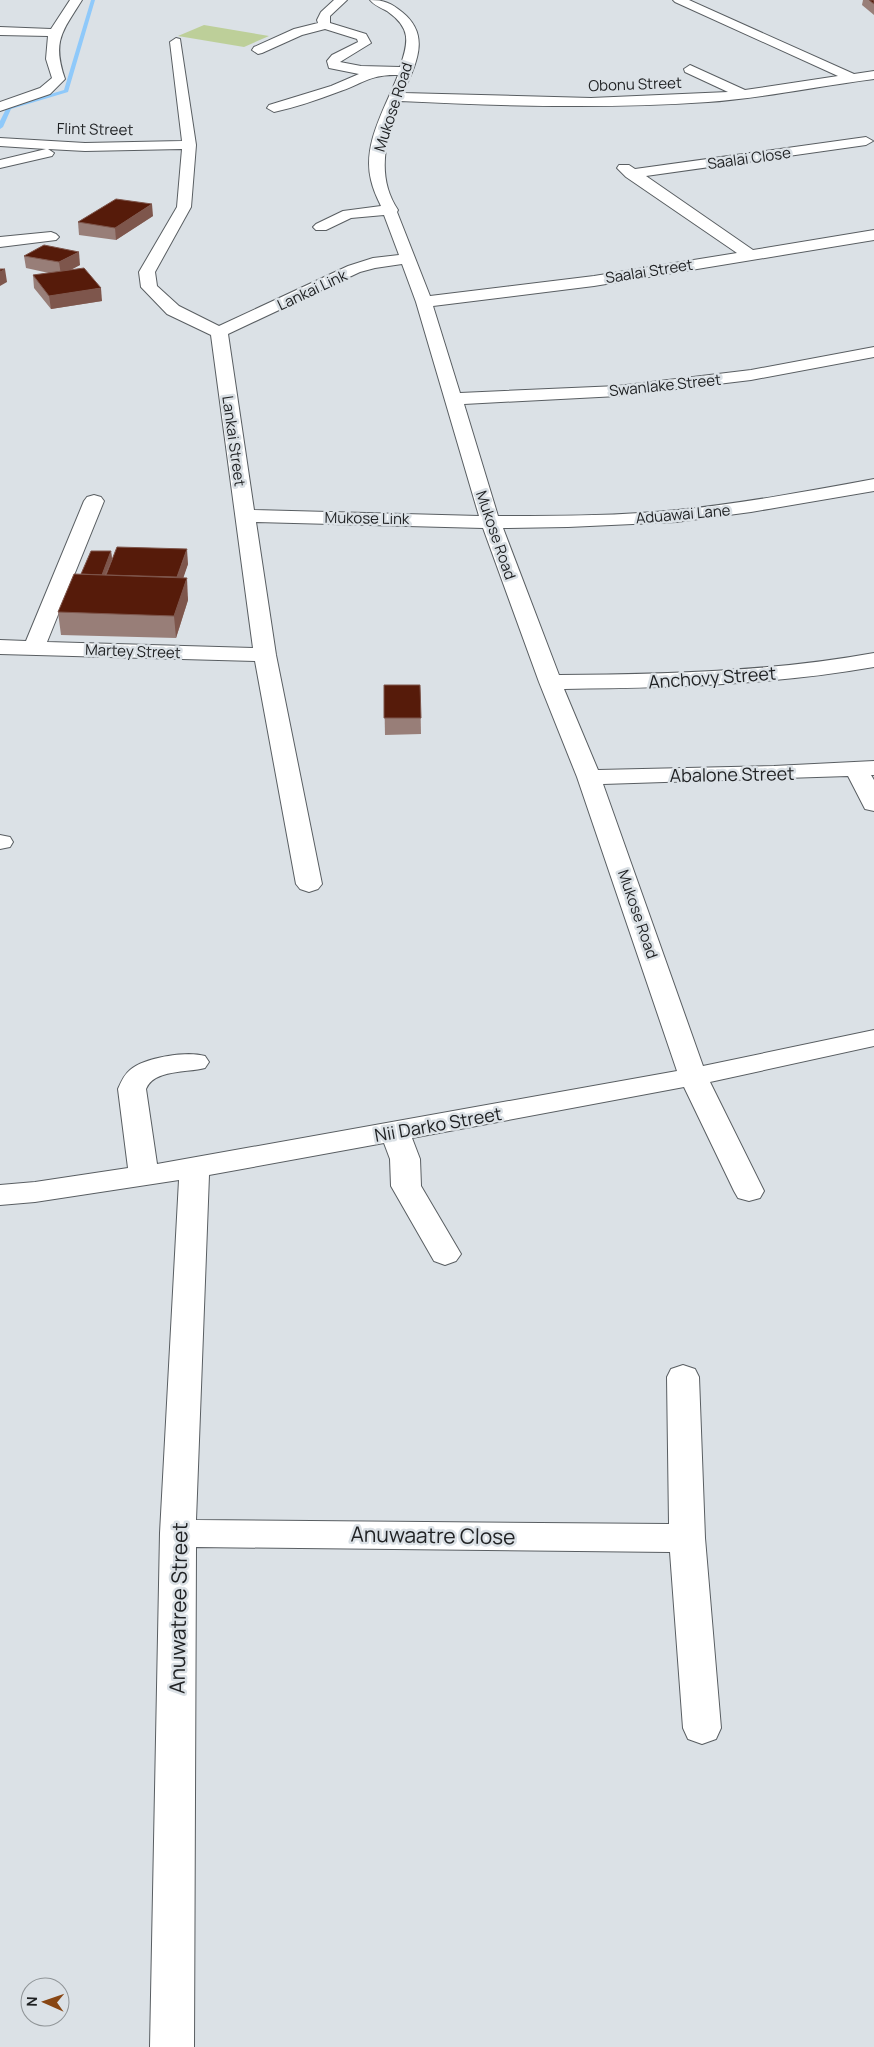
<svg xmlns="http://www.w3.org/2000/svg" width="874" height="2047" viewBox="0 0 874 2047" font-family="Manrope,sans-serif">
<rect width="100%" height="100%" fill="#dbe1e6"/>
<!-- green -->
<polygon fill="#bdcf99" points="204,25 269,36 244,47 178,36"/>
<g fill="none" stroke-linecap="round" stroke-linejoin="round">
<!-- stream -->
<polygon fill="#8fc9fa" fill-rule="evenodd" points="91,0 95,0 68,92 11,109 3,127 0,129 0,121 7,107 64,90"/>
<defs>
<g id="minor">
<path d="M70,0H82C62,32 52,41 65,79L50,94L0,111V102L40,88L52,78L46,59L48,36L0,35V27L51,29Z"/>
<path d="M334,0H347L330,16V23L366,34L371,43L340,62L361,66L400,67C409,41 411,28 387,11C381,8 374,5 370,0C384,0 391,3 402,12C432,36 415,65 403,93L591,98L728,92L685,72L684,69L690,65L745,90L838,76L675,2L673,0H689L854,74L874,71V79C819,86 764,98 708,102C606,109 503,106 400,101C386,137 375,176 398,210L397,212L430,296L594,276L737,253L626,177L617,168L619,165H629L635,169L866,137L873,141L866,145L646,176L753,250L874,230V240L594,286L433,306L460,393L618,386L751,370L874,347V357L751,380L618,396L464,404L498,516C558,516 618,516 678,510C744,503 809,491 874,479V491L751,512L676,522L568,527L503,528L559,675C665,674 769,672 874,653V667C771,685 668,688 564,689L598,770L774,766L874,761V775H871L874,780V811L865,809L848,776L603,784L703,1066L874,1030V1046L710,1082L764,1191L760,1198L749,1201L738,1198L734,1191L684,1087L412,1138L420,1159L421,1186L461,1254L456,1261L445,1265L434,1261L391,1186L390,1159L384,1143L209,1175L196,1520L669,1524L667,1377L671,1369L683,1365L695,1369L699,1377L705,1538L721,1728L716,1739L702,1744L688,1739L683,1728L670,1552L196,1547L194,2047H150L160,1533L179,1180L35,1202L0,1205V1185L35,1182L128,1168L118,1089C121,1082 124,1075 130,1070C145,1057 187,1051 205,1056L209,1062L205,1068C187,1073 154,1069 146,1089L157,1164L677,1071L577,777L539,682L483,528L256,522L276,655L322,884L318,889L309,892L300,889L296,884L255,661L0,654V640L26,641L84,501L87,497L94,495L101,497L104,501L47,642L253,648L211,335L167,314L141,287L139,272L177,207L182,149L85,151L48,149L54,153L52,156L0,168V160L46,149L0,146V138L85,143L182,141L170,42L176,38L180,39L196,145L191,207L155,272L157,286L179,306L219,326L348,266L373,258L399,255L384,215L351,218L326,230H316L313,227L316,224L343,211L381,206C377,198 373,189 371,180C362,144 386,107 398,75C370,74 362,84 338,92C317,100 296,107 274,112L267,108L269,105L331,86L359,74L329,68L327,61L332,55L358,42L357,39L325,29L302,35L262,53L258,54L252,50L254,47L294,29L318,23L317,20L321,12ZM402,264L416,302L479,516L254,510L228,334L360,272L375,268Z"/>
<polygon points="51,232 56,234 59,237 56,240 0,247 0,237"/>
<polygon points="0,835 10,837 13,842 10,847 0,849"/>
</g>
</defs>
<!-- minor casing -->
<use href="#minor" stroke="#595e62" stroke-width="2"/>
<!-- minor -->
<use href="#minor" fill="#fff" fill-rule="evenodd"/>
</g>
<!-- wall -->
<g fill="#987e78">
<polygon points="863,0 874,0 874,15 862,5"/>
<polygon points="153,216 116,240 79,235 78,222"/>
<polygon points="24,256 80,265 70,270 102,301 51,309 34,288 33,275 49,273 26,268"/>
<polygon points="111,551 112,559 106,575 188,564 183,577 188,600 176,638 61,635 58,612 81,574"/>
<polygon points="384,685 420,685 421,734 385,735"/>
</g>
<!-- shaded-wall -->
<g fill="#7e564c">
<polygon points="152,204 153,216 116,240 115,228"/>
<polygon points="79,252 80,265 61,275 59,262"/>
<polygon points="5,269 7,282 0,286 0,272"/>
<polygon points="101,288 102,301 51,309 49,296"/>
<polygon points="187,549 188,564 178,594 177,578"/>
<polygon points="111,551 112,559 99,590 99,582"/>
<polygon points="187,578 188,600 176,638 174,616"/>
</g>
<!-- building -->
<g fill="#561b0a" stroke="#7e564c">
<polygon points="869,0 874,0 874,4"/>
<polygon points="116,199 152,204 115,228 78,222"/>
<polygon points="44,245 79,252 59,262 24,256"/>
<polygon points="84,268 101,288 49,296 33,275"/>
<polygon points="0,269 5,269 0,272"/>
<polygon points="117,547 187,549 177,577 106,575"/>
<polygon points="91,551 111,551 102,575 81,574"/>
<polygon points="74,574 187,578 174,616 58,612"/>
<polygon points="384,685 420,685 421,718 384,718"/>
</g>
<g text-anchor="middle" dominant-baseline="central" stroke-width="5" stroke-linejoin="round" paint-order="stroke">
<!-- far-street labels -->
<g font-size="15" fill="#202224" stroke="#dbe1e6">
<text transform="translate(635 84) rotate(-2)">Obonu Street</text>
<text transform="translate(393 107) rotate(-72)">Mukose Road</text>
<text transform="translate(95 129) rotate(1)">Flint Street</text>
<text transform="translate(749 158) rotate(-8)">Saalai Close</text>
<text transform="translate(649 271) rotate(-9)">Saalai Street</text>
<text transform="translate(312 290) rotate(-25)">Lankai Link</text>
<text transform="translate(665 385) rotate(-6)">Swanlake Street</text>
<text transform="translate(234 441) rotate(82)">Lankai Street</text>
<text transform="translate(683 514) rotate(-5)">Aduawai Lane</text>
<text transform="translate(367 518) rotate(1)">Mukose Link</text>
<text transform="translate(496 535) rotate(71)">Mukose Road</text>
<text transform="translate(133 651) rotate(2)">Martey Street</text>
<text transform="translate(638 914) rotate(71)">Mukose Road</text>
</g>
<!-- street labels -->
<g font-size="18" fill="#202224" stroke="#dbe1e6">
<text transform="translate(712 677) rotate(-4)">Anchovy Street</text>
<text transform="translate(732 774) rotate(-1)">Abalone Street</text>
<text transform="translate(438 1124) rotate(-10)">Nii Darko Street</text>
</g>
<!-- near-street labels -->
<g font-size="21" fill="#202224" stroke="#dbe1e6">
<text transform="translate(433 1535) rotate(1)">Anuwaatre Close</text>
<text transform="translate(178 1608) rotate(-89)">Anuwatree Street</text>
</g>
</g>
<!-- north arrow -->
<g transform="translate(45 2002) rotate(272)"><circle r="24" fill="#dbe1e6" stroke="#909598"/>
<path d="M0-4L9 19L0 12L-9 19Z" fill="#884613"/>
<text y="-8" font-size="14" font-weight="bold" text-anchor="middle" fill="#202224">N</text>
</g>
</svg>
